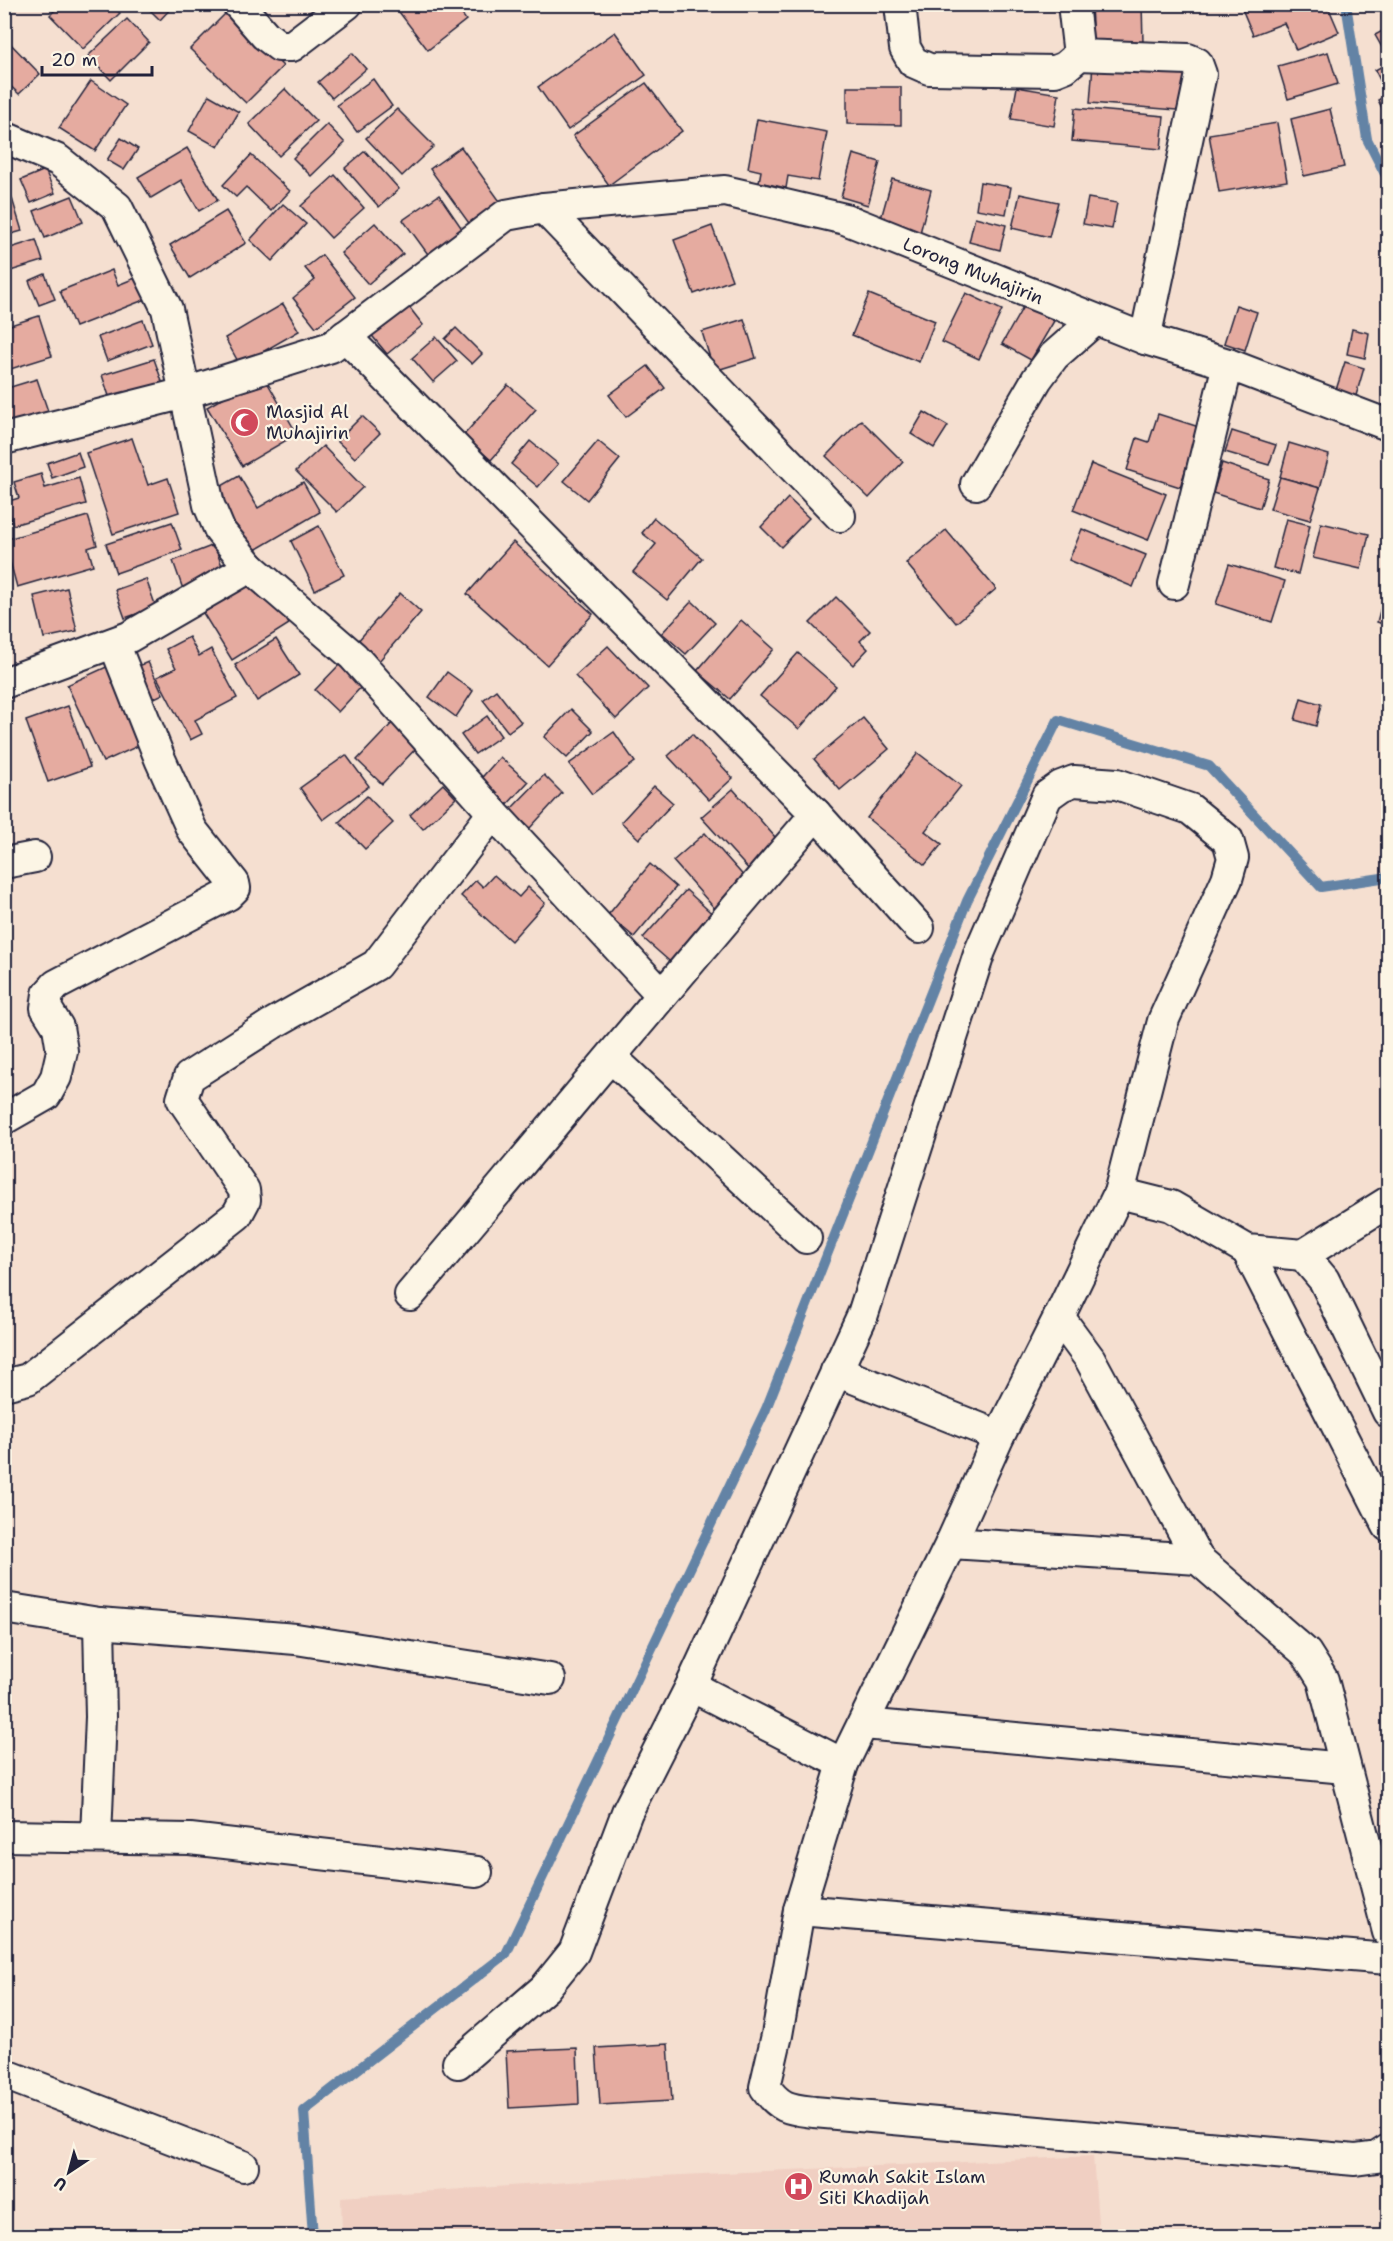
<svg xmlns="http://www.w3.org/2000/svg" width="1393" height="2241" viewBox="0 0 1393 2241" font-family="'Shantell Sans',sans-serif">
<rect width="100%" height="100%" fill="#f5dfd0"/>
<filter id="ink" filterUnits="userSpaceOnUse"><feTurbulence type="fractalNoise" baseFrequency=".0167" numOctaves="2"/><feDisplacementMap in="SourceGraphic" scale="12" xChannelSelector="R" yChannelSelector="G"/><feConvolveMatrix kernelMatrix="1 2 1 2 8 2 1 2 1" color-interpolation-filters="sRGB"/></filter>
<g filter="url(#ink)">
<!-- built -->
<polygon fill="#f0cfc2" points="1093,2156 1099,2236 342,2236 341,2197 660,2176"/>
<g fill="none" stroke-linecap="round" stroke-linejoin="round">
<!-- stream -->
<g stroke="#6383a5" stroke-width="10">
<polyline points="1346,4 1367,139 1388,180"/>
<polyline points="313,2236 304,2111 506,1954 766,1409 967,901 1058,720 1209,766 1321,887 1388,877"/>
</g>
</g>
<!-- building -->
<g fill="#e5aba0" stroke="#22223b" stroke-width="1.5">
<polygon points="61,4 111,4 120,13 83,49 50,15"/>
<polygon points="144,4 175,4 160,20"/>
<polygon points="393,4 455,4 466,20 428,50"/>
<polygon points="1091,4 1142,4 1143,43 1093,45"/>
<polygon points="1240,4 1327,4 1339,32 1296,50 1284,23 1253,35"/>
<polygon points="227,12 283,66 246,103 190,49"/>
<polygon points="127,19 149,42 111,80 88,56"/>
<polygon points="1388,28 1388,55 1387,56 1375,35"/>
<polygon points="615,32 646,75 568,130 538,87"/>
<polygon points="4,37 40,74 19,94 4,80"/>
<polygon points="1328,52 1338,84 1288,99 1278,66"/>
<polygon points="352,53 366,69 332,98 318,82"/>
<polygon points="1388,63 1388,91 1386,92 1375,70"/>
<polygon points="1093,64 1192,72 1189,111 1090,103"/>
<polygon points="373,79 392,106 357,132 337,105"/>
<polygon points="91,81 126,105 95,151 59,128"/>
<polygon points="646,83 682,131 609,185 573,136"/>
<polygon points="847,87 901,87 901,125 847,124"/>
<polygon points="1017,87 1059,94 1054,126 1011,119"/>
<polygon points="285,89 316,121 279,156 249,124"/>
<polygon points="1388,94 1388,120 1378,100"/>
<polygon points="209,95 239,112 218,147 189,131"/>
<polygon points="1075,108 1164,116 1161,149 1072,141"/>
<polygon points="397,109 434,146 402,176 366,138"/>
<polygon points="1330,109 1344,167 1304,176 1291,119"/>
<polygon points="757,119 827,132 818,181 788,176 786,188 759,182 761,171 748,168"/>
<polygon points="1277,123 1287,181 1219,192 1209,134"/>
<polygon points="327,124 345,143 311,176 293,158"/>
<polygon points="121,138 138,149 124,170 107,160"/>
<polygon points="461,147 502,204 471,226 430,169"/>
<polygon points="187,148 218,200 199,211 181,180 151,198 138,177"/>
<polygon points="365,151 399,189 379,207 345,168"/>
<polygon points="853,154 880,162 868,205 841,197"/>
<polygon points="251,155 290,191 271,211 246,187 236,197 223,185"/>
<polygon points="45,170 55,193 31,203 21,180"/>
<polygon points="335,175 364,208 331,238 301,206"/>
<polygon points="892,179 931,190 920,233 880,222"/>
<polygon points="980,182 1011,187 1006,214 976,209"/>
<polygon points="10,192 22,231 4,236 4,193"/>
<polygon points="1020,194 1058,202 1049,237 1012,228"/>
<polygon points="439,195 465,233 430,257 403,220"/>
<polygon points="72,196 83,222 45,238 34,211"/>
<polygon points="1088,198 1117,203 1112,229 1083,224"/>
<polygon points="283,204 306,224 272,261 250,240"/>
<polygon points="226,211 246,243 190,278 170,245"/>
<polygon points="975,217 1006,225 1000,250 969,242"/>
<polygon points="375,223 403,254 368,284 341,253"/>
<polygon points="712,226 732,280 694,294 674,240"/>
<polygon points="36,240 43,261 4,273 4,250"/>
<polygon points="322,255 355,297 316,327 293,298 315,280 305,268"/>
<polygon points="112,270 118,285 145,274 154,296 75,327 60,291"/>
<polygon points="45,274 55,299 39,305 29,281"/>
<polygon points="966,293 1002,310 979,359 942,342"/>
<polygon points="869,294 935,321 919,362 852,335"/>
<polygon points="406,303 423,325 387,354 369,332"/>
<polygon points="283,304 299,331 240,365 225,338"/>
<polygon points="1024,305 1054,321 1031,360 1002,344"/>
<polygon points="1236,305 1257,312 1245,350 1224,343"/>
<polygon points="39,316 52,356 4,371 4,327"/>
<polygon points="744,319 756,358 714,371 702,332"/>
<polygon points="143,320 152,344 107,361 98,337"/>
<polygon points="456,328 482,354 472,364 445,339"/>
<polygon points="1352,329 1369,333 1365,358 1347,354"/>
<polygon points="436,337 457,361 433,382 412,358"/>
<polygon points="154,359 164,387 112,405 102,375"/>
<polygon points="1345,362 1364,368 1355,399 1335,393"/>
<polygon points="648,366 665,388 626,417 609,395"/>
<polygon points="263,375 297,434 242,466 207,407"/>
<polygon points="37,379 50,417 4,433 4,389"/>
<polygon points="508,385 536,409 491,460 463,436"/>
<polygon points="924,412 948,426 934,448 911,434"/>
<polygon points="1158,414 1199,427 1180,487 1127,470 1137,438 1149,442"/>
<polygon points="362,416 380,433 355,458 337,441"/>
<polygon points="861,420 903,462 869,498 826,456"/>
<polygon points="1232,431 1276,445 1269,465 1225,452"/>
<polygon points="132,438 148,485 168,478 179,512 113,534 86,453"/>
<polygon points="530,441 558,464 538,487 511,464"/>
<polygon points="598,441 620,459 587,500 564,481"/>
<polygon points="1289,443 1329,455 1320,488 1280,477"/>
<polygon points="323,446 363,487 337,512 296,471"/>
<polygon points="78,452 83,467 52,478 47,463"/>
<polygon points="1222,463 1269,479 1260,508 1213,493"/>
<polygon points="1091,464 1166,494 1148,540 1073,510"/>
<polygon points="41,474 45,488 79,478 86,504 13,525 6,502 19,498 14,482"/>
<polygon points="239,476 258,508 303,482 320,512 250,553 213,491"/>
<polygon points="1280,477 1320,488 1310,520 1270,509"/>
<polygon points="788,498 809,518 781,547 761,527"/>
<polygon points="88,516 97,545 88,548 93,565 17,587 4,540"/>
<polygon points="654,518 702,558 667,600 633,572 656,544 642,533"/>
<polygon points="1286,519 1310,525 1298,574 1273,568"/>
<polygon points="172,522 182,550 116,573 106,544"/>
<polygon points="1321,523 1369,534 1361,569 1313,558"/>
<polygon points="319,526 344,575 315,590 291,541"/>
<polygon points="1082,529 1146,555 1133,587 1069,560"/>
<polygon points="946,530 996,589 956,623 906,563"/>
<polygon points="513,542 593,614 547,665 467,594"/>
<polygon points="214,545 226,576 184,592 173,561"/>
<polygon points="1229,564 1285,581 1272,622 1216,604"/>
<polygon points="259,577 289,624 232,660 203,613"/>
<polygon points="146,579 156,607 125,618 115,590"/>
<polygon points="67,588 77,631 44,638 34,596"/>
<polygon points="1386,588 1388,589 1388,626 1377,622"/>
<polygon points="400,593 421,612 379,661 357,642"/>
<polygon points="836,597 870,631 860,641 868,649 853,665 810,623"/>
<polygon points="692,601 715,623 686,654 662,633"/>
<polygon points="741,620 774,649 730,699 697,671"/>
<polygon points="189,637 199,656 211,649 237,698 195,720 202,734 190,740 157,677 176,668 166,649"/>
<polygon points="276,639 299,675 257,701 235,665"/>
<polygon points="608,646 648,688 616,719 575,676"/>
<polygon points="798,653 836,686 799,729 760,696"/>
<polygon points="148,662 163,694 142,704 127,671"/>
<polygon points="113,664 149,741 103,762 67,685"/>
<polygon points="339,665 362,686 338,712 315,690"/>
<polygon points="447,672 473,691 456,717 429,697"/>
<polygon points="496,690 521,722 508,732 483,700"/>
<polygon points="1301,698 1321,704 1316,726 1295,720"/>
<polygon points="68,706 90,767 48,782 26,721"/>
<polygon points="571,709 593,731 567,758 544,737"/>
<polygon points="487,716 501,736 475,754 461,735"/>
<polygon points="397,718 423,741 382,784 357,760"/>
<polygon points="863,718 889,749 840,790 814,759"/>
<polygon points="614,732 635,762 592,794 569,764"/>
<polygon points="692,734 733,778 709,800 668,756"/>
<polygon points="918,753 961,786 925,831 942,844 925,865 867,818"/>
<polygon points="346,755 369,786 323,820 300,788"/>
<polygon points="500,757 528,782 504,808 476,784"/>
<polygon points="544,775 562,793 530,828 510,810"/>
<polygon points="443,784 456,798 423,829 410,815"/>
<polygon points="654,786 673,803 639,839 621,822"/>
<polygon points="733,789 782,845 751,872 701,817"/>
<polygon points="367,796 393,823 365,849 339,822"/>
<polygon points="705,833 748,881 716,910 673,861"/>
<polygon points="650,864 676,887 634,937 608,915"/>
<polygon points="494,875 519,897 528,887 545,903 511,941 461,896 476,880 483,887"/>
<polygon points="686,890 718,919 676,967 643,938"/>
<polygon points="668,2044 672,2101 600,2105 596,2048"/>
<polygon points="577,2048 579,2104 509,2108 506,2051"/>
</g>
<g fill="none" stroke-linecap="round" stroke-linejoin="round">
<defs>
<g id="street">
<polyline points="238,4 265,35 279,46 292,46 347,4"/>
<polyline points="900,4 905,48 913,62 929,69 1055,71 1065,67 1079,55"/>
<polyline points="1073,4 1079,55 1188,59 1197,63 1201,74 1145,339"/>
<polyline points="4,137 58,160 117,207 167,309 209,505 220,531 250,567 353,656 493,813 661,994"/>
<polyline points="544,208 840,516"/>
<polyline points="345,336 816,814 919,928"/>
<polyline points="4,439 185,393 331,347 506,215 544,208 725,191 845,219 1145,339 1228,364 1388,425"/>
<polyline points="976,484 1037,379 1054,356 1095,320"/>
<polyline points="1174,584 1228,364"/>
<polyline points="4,683 129,637 250,567"/>
<polyline points="4,863 35,857"/>
<polyline points="612,1058 806,1238"/>
<polyline points="4,1119 46,1095 56,1077 62,1051 58,1027 46,1008 48,994 56,985 228,895 235,888 234,883 192,830 160,759 114,643"/>
<polyline points="1119,1193 1171,1206 1247,1250 1303,1255 1324,1280 1388,1412"/>
<polyline points="1247,1250 1388,1526"/>
<polyline points="1303,1255 1388,1202"/>
<path d="M410,1295C546,1135 679,973 816,814"/>
<polyline points="1059,1317 1090,1359 1198,1559 1306,1653 1323,1680 1388,1932"/>
<polyline points="836,1371 999,1436"/>
<polyline points="4,1385 28,1379 237,1215 245,1200 244,1190 182,1099 189,1077 272,1024 376,965 493,813"/>
<polyline points="951,1543 1198,1559"/>
<polyline points="4,1608 99,1623 296,1639 550,1679"/>
<polyline points="691,1686 843,1764"/>
<polyline points="864,1724 1345,1768"/>
<polyline points="4,1836 190,1839 477,1872"/>
<polyline points="96,1837 101,1717 99,1623"/>
<polyline points="799,1910 1388,1959"/>
<path d="M458,2063L545,1988L574,1952L627,1812L691,1686L863,1314L980,951L1047,796L1061,786L1074,781L1117,784L1190,809L1228,840L1233,858L1227,879L1163,1021L1119,1193L1059,1317L999,1436L951,1543L843,1764L799,1910L777,2035L765,2087C780,2109 790,2109 814,2112L1355,2160L1377,2157L1388,2150"/>
<polyline points="4,2074 243,2166"/>
</g>
</defs>
<!-- street casing -->
<use href="#street" stroke="#22223b" stroke-width="34"/>
<!-- street -->
<use href="#street" stroke="#fcf5e5" stroke-width="30"/>
</g>
</g>
<!-- icons -->
<defs>
<symbol id="mosque-disc" viewBox="-11 -11 22 22"><circle r="9.5" fill="#d1495b" stroke="#fcf5e5"/><path d="M3.5-4.9A6 6 0 1 0 3.5 4.9A5 5 0 1 1 3.5-4.9Z" fill="#fff"/></symbol>
<symbol id="hospital-disc" viewBox="-11 -11 22 22"><circle r="9.5" fill="#d1495b" stroke="#fcf5e5"/><path d="M-5-5h3v3.5h4V-5h3V5h-3V1.5h-4V5h-3Z" fill="#fff"/></symbol>
</defs>
<g fill-rule="evenodd">
<use href="#mosque-disc" x="228" y="406" width="33" height="33"/>
<use href="#hospital-disc" x="782" y="2170" width="33" height="33"/>
</g>
<g text-anchor="middle" dominant-baseline="central" stroke-width="4.5" stroke-linejoin="round" paint-order="stroke">
<!-- street labels -->
<g font-size="18" fill="#22223b" stroke="#fcf5e5">
<text transform="translate(973 271) rotate(22)">Lorong Muhajirin</text>
</g>
<!-- poi labels -->
<g font-size="18" fill="#22223b" stroke="#fcf5e5" text-anchor="start">
<text x="266" y="412">Masjid Al<tspan x="266" dy="21">Muhajirin</tspan></text>
<text x="819" y="2177">Rumah Sakit Islam<tspan x="819" dy="21">Siti Khadijah</tspan></text>
</g>
</g>
<!-- margin -->
<rect width="1393" height="2241" fill="none" stroke="#fcf5e5" stroke-width="24"/>
<rect x="12" y="12" width="1369" height="2217" fill="none" stroke="#22223b" stroke-width="2" filter="url(#ink)"/>
<!-- north arrow -->
<g transform="translate(69 2172) rotate(216)" stroke="#fcf5e5" stroke-width="4.5" paint-order="stroke">
<path d="M0-4.5L10 22L0 15L-10 22Z" fill="#22223b"/>
<text y="-9" font-size="16" font-weight="bold" text-anchor="middle" fill="#22223b">U</text>
</g>
<!-- scale -->
<path d="M42 66v9h110v-9" fill="none" stroke="#22223b" stroke-width="3"/>
<text x="51" y="66" font-size="18" fill="#22223b" stroke="#fcf5e5" stroke-width="4.5" paint-order="stroke">20 m</text>
</svg>
